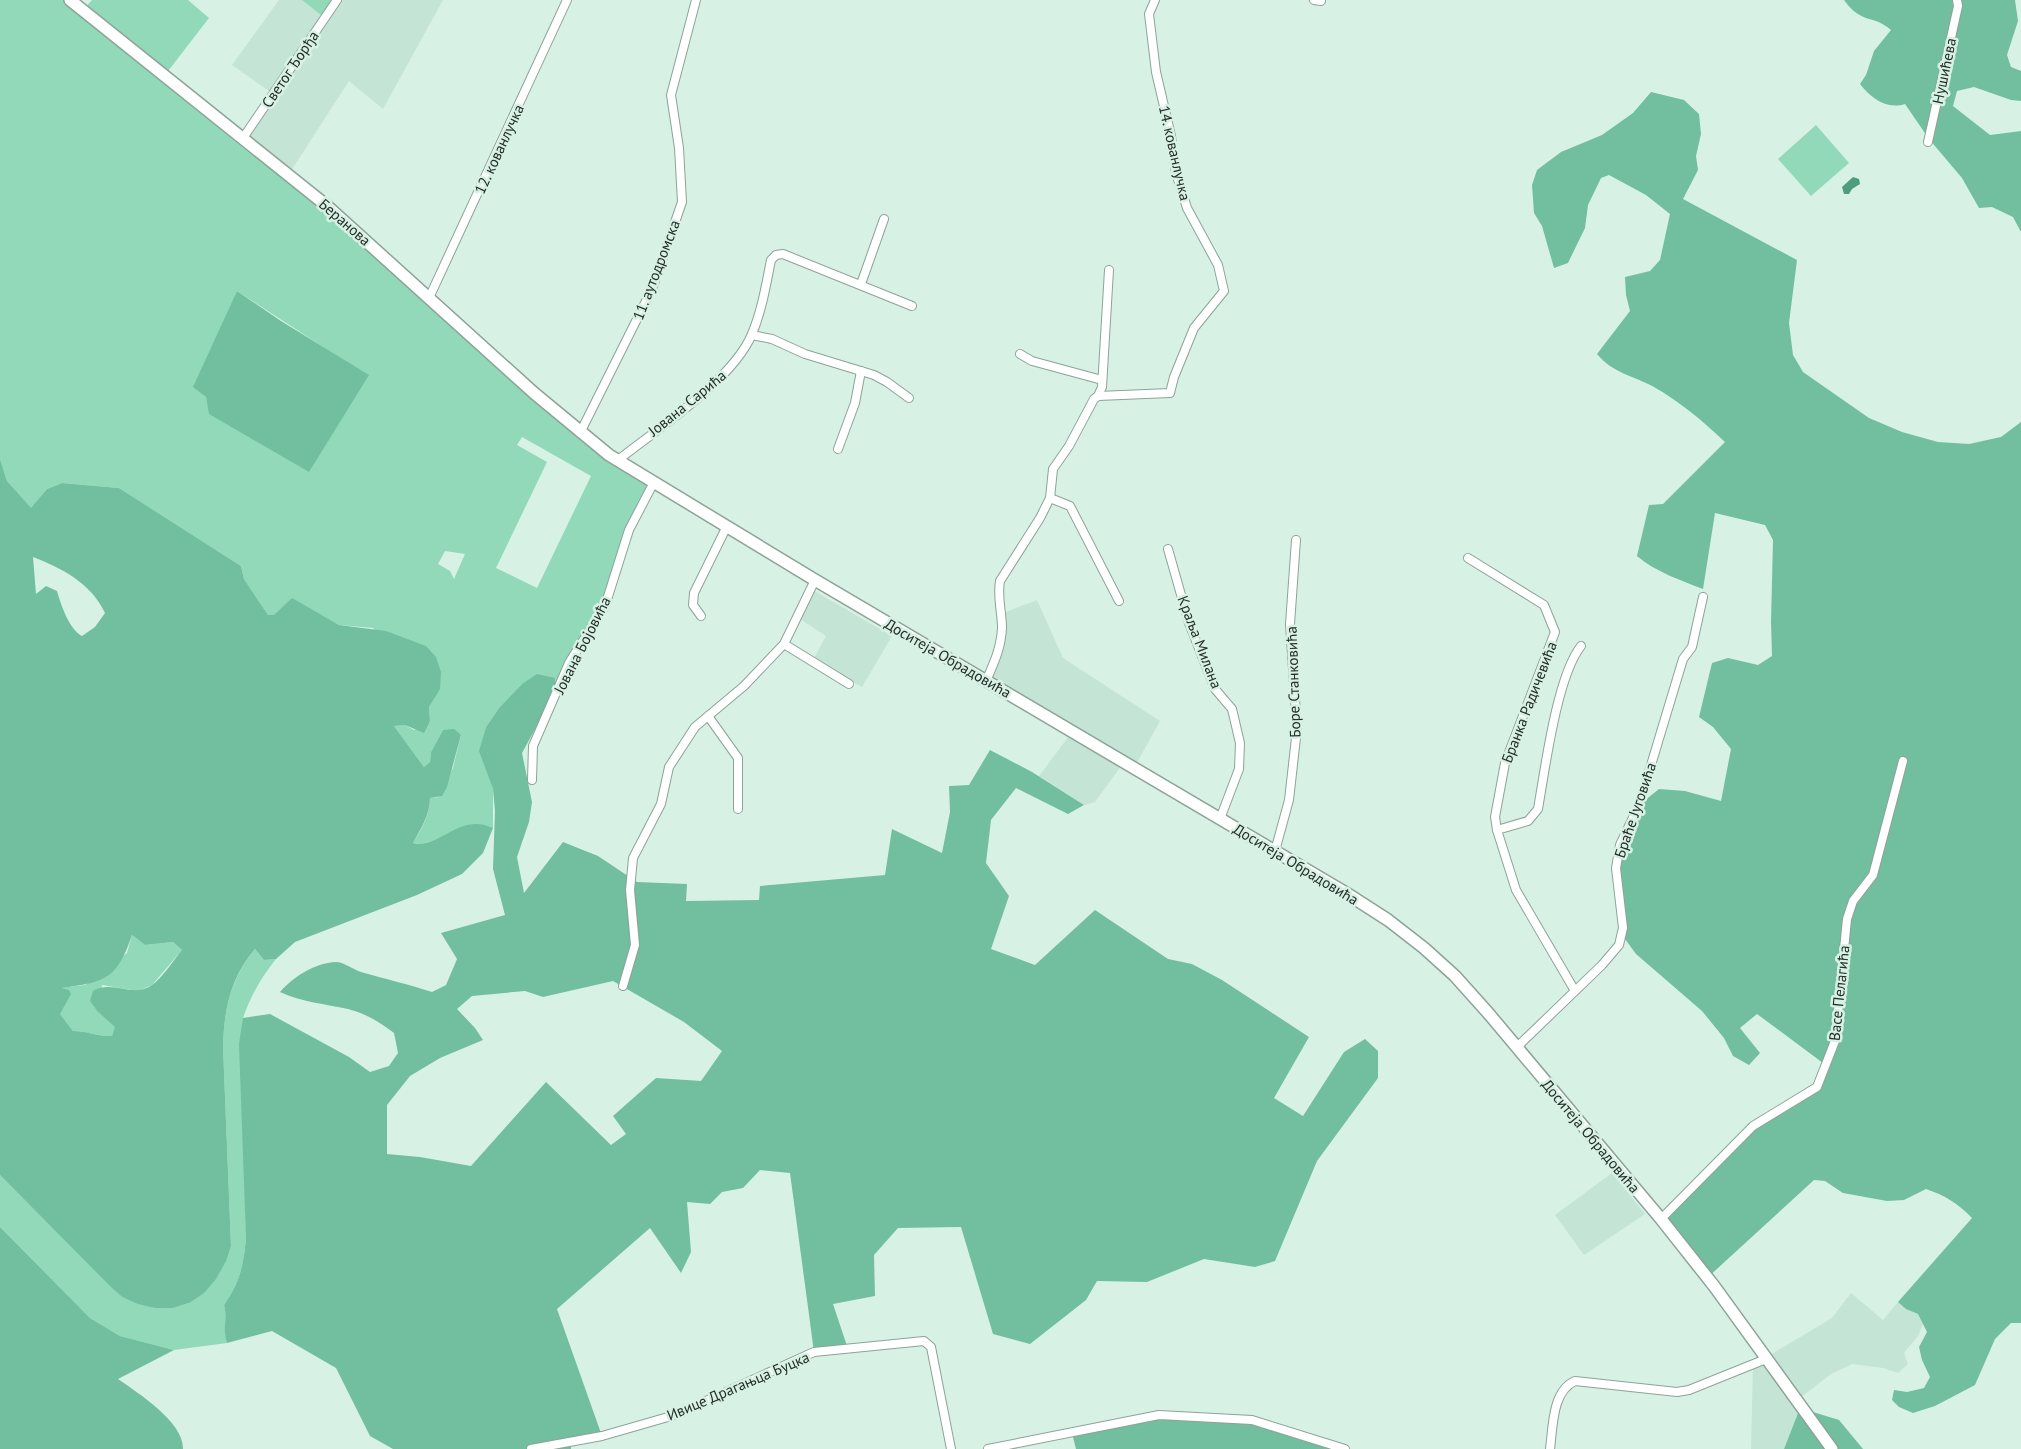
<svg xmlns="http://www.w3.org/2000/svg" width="2021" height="1449" viewBox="0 0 2021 1449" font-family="'PT Sans',sans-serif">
<rect width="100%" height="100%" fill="#d8f1e5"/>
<!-- built -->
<g fill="#c4e4d6">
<polygon points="279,0 302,0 325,17 337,0 443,0 383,109 349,81 289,174 243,138 272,93 232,65"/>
<polygon points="811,589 892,636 862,687 813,660 826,636 797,617"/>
<polygon points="1037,600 1063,658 1160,721 1134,768 1124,762 1095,802 1084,805 1039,776 1072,732 986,681 998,654 1000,614"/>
<polygon points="1612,1173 1645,1214 1584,1255 1555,1215"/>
<polygon points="1851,1293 1883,1320 1898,1302 1906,1309 1918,1314 1923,1324 1918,1336 1904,1353 1908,1364 1898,1373 1883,1368 1852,1364 1831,1374 1796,1401 1800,1408 1784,1449 1751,1449 1753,1365 1832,1318"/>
</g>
<!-- green -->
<g fill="#91d9b9" fill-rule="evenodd">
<path d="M0,0H70L83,10L92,0H188L209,18L165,75L228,124L534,393L653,484L629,530L605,606L555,693L522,684L499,708L486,727L480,751L493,789V828C465,814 437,849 413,843C422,828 430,815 430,798L439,797L453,768L461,735L443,730L431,752L430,762L424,767L394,726L405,725L414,730L430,722L429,707L434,698L373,628L339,625L321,615H268L244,579L241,566L119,488L62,483L47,489L31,509L7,481L0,459ZM237,291L368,376L209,410L206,397L197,388ZM522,437L591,476L537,588L496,568L547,462L517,445ZM445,551L465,554L454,579L450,571L438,564Z"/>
<polygon points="302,0 337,0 325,18"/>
<polygon points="1816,125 1849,163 1811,196 1778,159"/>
<path d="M132,935L145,945L173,942L182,950L152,985L138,991L102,985L98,1012L116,1027L112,1036C99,1037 87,1031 73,1031L60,1014L59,988L85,985L127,953Z"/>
<path d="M255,949L264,960L276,959C261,978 251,995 243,1018L246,1239C243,1267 240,1282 224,1305C228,1320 223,1328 227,1343L174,1350L120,1336L90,1318L0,1227V1175L122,1297L155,1308H173L189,1303L231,1246L223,1047C224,1010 230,979 255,949Z"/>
</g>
<!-- forest -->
<g fill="#71bf9e" fill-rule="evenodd">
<path d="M1844,0H2015L2018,21L2007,55L2011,67L2021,71V101L2011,100L1974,87L1957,91L1953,106L1990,135L2021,131V232L2013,217L1992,207L1979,208L1962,178L1929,139L1905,104C1886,110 1871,98 1860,84L1866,75L1874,51L1891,30C1873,14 1862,25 1844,0Z"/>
<path d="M1651,92L1684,100L1699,114L1701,134L1696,156L1698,170L1683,199L1797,260L1789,323L1793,355L1803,372L1869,418L1902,432L1938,442L1969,444L2001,437L2021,422V1323H2011L1995,1339L1975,1385L1935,1406L1913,1413L1899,1407L1892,1400L1894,1390L1907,1392L1924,1388L1930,1377L1922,1360L1919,1347L1927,1332L1918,1314L1906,1309L1898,1302L1972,1218C1959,1204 1944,1195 1926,1189L1904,1200L1887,1201L1843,1193L1825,1181L1814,1180L1707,1278L1661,1219L1753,1126L1816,1087L1827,1066L1757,1014L1740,1028L1760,1053L1749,1065L1733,1056L1724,1038L1702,1011L1636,954L1622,935L1620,845L1639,805L1659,789L1685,791L1721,801L1731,749L1713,727L1699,717L1712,663L1728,658L1758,665L1772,656L1771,622L1773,540L1765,525L1715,513L1703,589C1680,580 1656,572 1637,556L1649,505L1663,504L1725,442C1703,421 1680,402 1654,387C1632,375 1614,374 1597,354L1630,311L1626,295L1625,277L1650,271L1660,260L1670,214L1646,195L1609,175L1601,178L1588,205L1585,228L1568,263L1554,268L1542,226L1534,213L1532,185L1537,170L1561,152L1602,135L1633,113Z"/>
<polygon points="237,291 281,321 369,375 309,472 209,414 206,397 193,387"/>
<path d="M0,459L7,481L31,508L47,489L62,483L119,488L241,566L244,579L268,615H274L292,598L339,625L386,631L426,646L436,657L441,672L440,689L429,707L430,721L424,733L405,725L394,726L424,767L430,762L431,752L443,730L454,729L461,735L447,787L442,796L430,798C430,815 421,828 413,843C438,850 460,812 493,828L483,853L462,874L417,895L295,942L276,959L264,960L255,949C230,978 224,1010 223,1047L231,1246L226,1261L216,1279L204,1293L189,1303L173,1308H155L138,1304L122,1297L109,1285L0,1175ZM33,557C63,569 91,583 105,613L95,627L82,636C69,629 61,605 57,591L46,586L36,594ZM132,935L145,945L173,942L182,950C173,961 163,977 152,985C133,999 113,979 93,991L90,1001L98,1012L115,1027L112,1036C99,1037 87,1031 73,1031L60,1014L71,994L69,990L61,988C106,982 117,979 132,935Z"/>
<path d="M537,674L555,678V693L522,753L532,802L529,822L517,857L524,893L563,842L598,856L637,882L687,884L686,901L759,900L760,886L885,875L892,829L942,853L950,812L949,786L969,785L990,750L1032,772L1084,805L1068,814L1016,788L991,820L986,863L1009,896L991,949L1035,965L1095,910L1168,959L1192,964L1222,980L1309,1037L1274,1098L1303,1116L1344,1052L1365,1039L1378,1051V1078L1317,1161L1275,1261L1255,1267L1204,1259L1147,1282L1097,1281L1086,1300L1030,1344L993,1334L961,1227L898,1228L874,1255L875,1296L833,1304L848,1349L814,1352L790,1173L760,1170L743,1188L722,1192L710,1204L687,1202L691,1252L681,1273L650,1228L557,1309L602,1436L571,1443V1449H393L370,1436L336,1368L272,1331L227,1343C222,1327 228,1320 224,1305C240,1282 243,1267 246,1239L239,1044L243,1018L270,1014L349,1057L370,1072L389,1066L398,1053L394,1033C381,1023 365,1013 348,1009C325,1004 302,1002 280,992C294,976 315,963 336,962C344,962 354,970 361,972C385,979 408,984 432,992L446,985L457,959L441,933L505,915L493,869L495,811L493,789L479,751L486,727L499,708L522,684ZM613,981L684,1022L722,1051L701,1081L656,1078L613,1116L626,1134L611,1145L546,1082L471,1166L420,1157L387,1154V1105L410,1076L440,1058L483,1040L475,1028L457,1009L472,996L525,991L543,997Z"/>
<path d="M0,1227L90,1318L120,1336L174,1350L118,1379C138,1393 184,1422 183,1449H0Z"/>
<polygon points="1800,1408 1839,1420 1863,1449 1784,1449"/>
<polygon points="1159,1415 1247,1420 1346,1449 1076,1449 1072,1433"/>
</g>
<!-- water -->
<polygon fill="#4f9d7e" points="1853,177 1859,179 1860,184 1852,189 1849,194 1844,194 1842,187"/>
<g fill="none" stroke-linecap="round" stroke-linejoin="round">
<defs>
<g id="street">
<polyline points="1314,0 1321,1"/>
<polyline points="243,138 337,0"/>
<polyline points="1928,142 1958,6 1957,0"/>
<polyline points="861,284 884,219"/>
<polyline points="429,298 567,0"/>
<polyline points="752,335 772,339 805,354 874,375 887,382 909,398"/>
<polyline points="1020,354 1032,361 1102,380"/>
<polyline points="1098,396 1102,387 1109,270"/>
<polyline points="580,433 652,289 682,202 679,148 671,95 696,0"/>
<polyline points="838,449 855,403 861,371"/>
<path d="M617,461C657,429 733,380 752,334C762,310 766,285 771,260L776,255L783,254L912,306"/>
<polyline points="1050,498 1070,506 1119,601"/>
<polyline points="1168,549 1189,623 1215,689 1232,709 1240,743 1239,769 1220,819"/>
<polyline points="1468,558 1544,605 1555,632 1505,763 1495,817 1497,830"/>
<polyline points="701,616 693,605 694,593 726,528"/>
<polyline points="784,644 849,684"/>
<path d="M986,681C994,663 1001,648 1002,628C1002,612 997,597 1000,581L1040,518L1050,498L1053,469L1069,446L1094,399L1098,396L1170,393L1174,377L1194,328L1224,291L1218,265L1187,208L1176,173L1171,136L1156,72L1149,14L1155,0"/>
<polyline points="708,716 738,758 738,809"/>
<polyline points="532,780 533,746 569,663 605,606 629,530 653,484"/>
<polyline points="1275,851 1289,800 1297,729 1290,624 1296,540"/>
<polyline points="623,986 635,945 630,890 633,858 661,804 669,767 695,727 744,686 784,644 815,580"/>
<path d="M1575,991L1516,890L1497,830L1528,821L1538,809C1545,769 1557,676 1581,646"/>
<polyline points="1517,1047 1602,965 1619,945 1623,928 1616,868 1620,845 1639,805 1683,659 1692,647 1703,597"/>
<polyline points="1661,1219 1753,1126 1817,1087 1835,1041 1847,919 1853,901 1873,875 1903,761"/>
<polyline points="531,1449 602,1436 675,1415 814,1352 924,1341 931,1347 951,1449"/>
<polyline points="988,1449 1159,1415 1252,1420 1345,1449"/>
<path d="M1550,1449C1553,1427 1552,1391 1575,1381L1677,1392L1689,1390L1766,1359"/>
</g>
<polyline id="secondary" points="70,0 327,206 534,393 609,455 815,580 1346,893 1388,920 1424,948 1455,976 1489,1014 1661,1219 1714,1286 1832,1449"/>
</defs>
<!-- street casing -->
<use href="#street" stroke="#8ca398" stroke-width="10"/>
<!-- secondary casing -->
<use href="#secondary" stroke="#8ca398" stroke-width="14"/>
<!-- street -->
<use href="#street" stroke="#fff" stroke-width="8"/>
<!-- secondary -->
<use href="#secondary" stroke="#fff" stroke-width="11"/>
</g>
<g text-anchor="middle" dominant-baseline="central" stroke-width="5" stroke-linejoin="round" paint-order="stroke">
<!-- street labels -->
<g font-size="15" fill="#242d29" stroke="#d8f1e5">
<text transform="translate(290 69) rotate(-56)">Светог Ђорђа</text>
<text transform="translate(1944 71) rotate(-78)">Нушићева</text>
<text transform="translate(499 149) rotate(-65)">12. кованлучка</text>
<text transform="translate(1175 153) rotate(77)">14. кованлучка</text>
<text transform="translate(345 222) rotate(41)">Беранова</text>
<text transform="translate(656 270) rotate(-69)">11. аутодромска</text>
<text transform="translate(687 403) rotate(-39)">Јована Сарића</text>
<text transform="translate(1200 642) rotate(69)">Краља Милана</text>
<text transform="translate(582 645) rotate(-63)">Јована Бојовића</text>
<text transform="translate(948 658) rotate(30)">Доситеја Обрадовића</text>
<text transform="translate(1293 682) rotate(-92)">Боре Станковића</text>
<text transform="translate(1529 702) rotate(-69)">Бранка Радичевића</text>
<text transform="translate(1635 810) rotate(-71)">Браће Југовића</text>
<text transform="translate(1296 864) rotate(31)">Доситеја Обрадовића</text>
<text transform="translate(1839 993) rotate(-84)">Васе Пелагића</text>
<text transform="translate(1591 1136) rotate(50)">Доситеја Обрадовића</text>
<text transform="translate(738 1386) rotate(-23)">Ивице Драгањца Буцка</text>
</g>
</g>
</svg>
